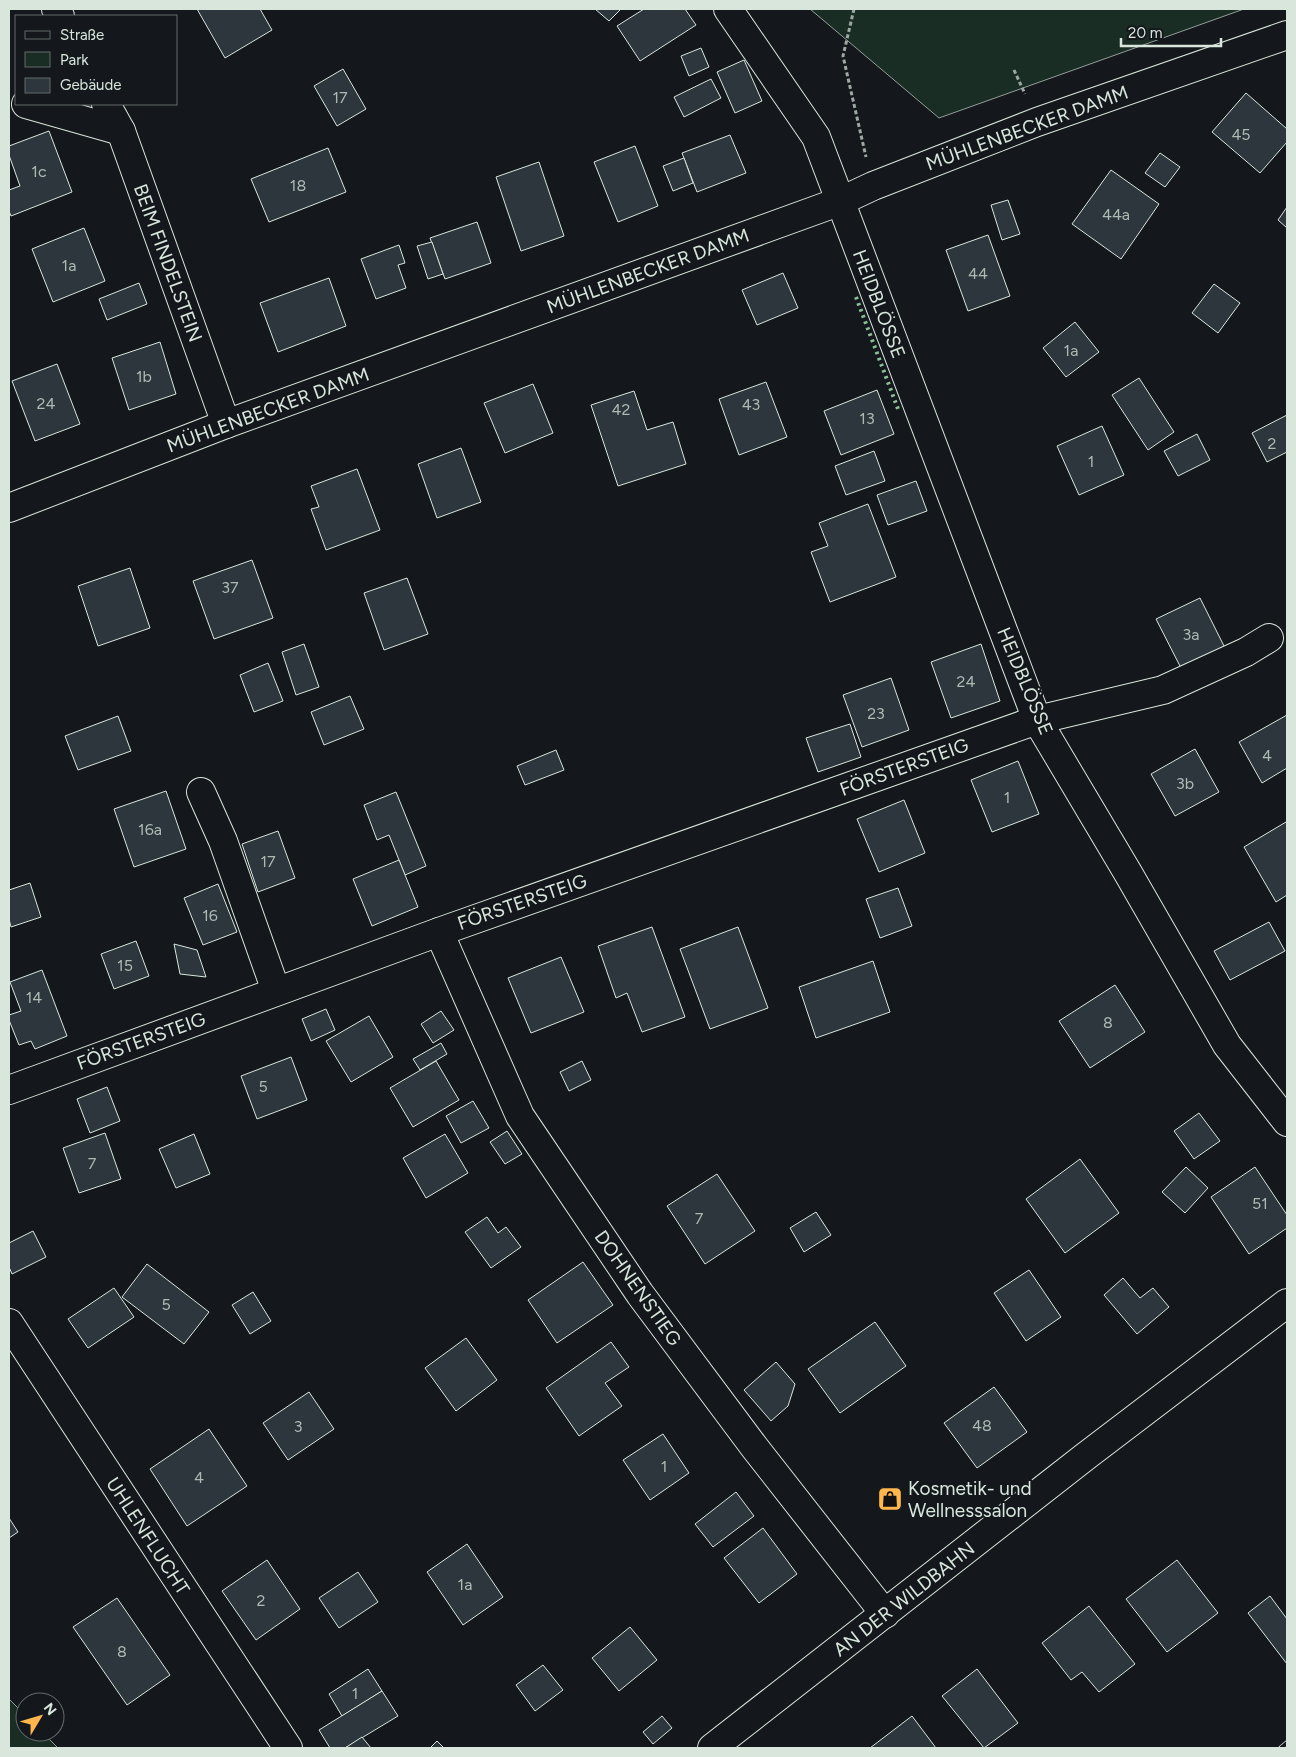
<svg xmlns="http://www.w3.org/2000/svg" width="1296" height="1757" viewBox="0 0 1296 1757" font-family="Figtree,sans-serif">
<rect width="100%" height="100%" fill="#14181c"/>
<!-- green -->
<g fill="#1a2d24" stroke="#939e99">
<polygon points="810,9 1244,9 939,118"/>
<polygon points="9,1699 25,1715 25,1732 42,1732 58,1748 9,1748"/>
</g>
<!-- building -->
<g fill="#2c363c" stroke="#d8e6dc">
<polygon points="197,9 260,9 272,30 225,58"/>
<polygon points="595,9 621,9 609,21"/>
<polygon points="644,9 685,9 696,25 640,61 617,26"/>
<polygon points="701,48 709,67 689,76 681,56"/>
<polygon points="744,60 762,101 735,113 717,72"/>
<polygon points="343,69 366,109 337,126 314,86"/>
<polygon points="711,79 721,98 684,117 674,97"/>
<polygon points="1246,93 1287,129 1287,142 1260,173 1212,132"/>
<polygon points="49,131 72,192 11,216 9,211 9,190 20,186 9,155 9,146"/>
<polygon points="730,135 746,173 697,192 682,153"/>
<polygon points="635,146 658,206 618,222 594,162"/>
<polygon points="328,148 346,192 269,222 251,179"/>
<polygon points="1160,153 1180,167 1165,187 1145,173"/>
<polygon points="684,158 693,183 673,191 663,166"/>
<polygon points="539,162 564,236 521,251 496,177"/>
<polygon points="1111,170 1159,204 1121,259 1072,224"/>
<polygon points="1008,200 1020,234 1002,240 991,205"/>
<polygon points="1287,207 1287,228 1278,220"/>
<polygon points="477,222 491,263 445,279 430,238"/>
<polygon points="84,228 105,281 53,302 32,249"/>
<polygon points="988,235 1010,296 968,311 946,250"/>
<polygon points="432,242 443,274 428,279 417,246"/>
<polygon points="399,245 405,263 398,265 406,288 376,299 361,259"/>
<polygon points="783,273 798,308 757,325 742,290"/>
<polygon points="329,278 346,326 278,352 260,303"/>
<polygon points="139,283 147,304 107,320 99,299"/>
<polygon points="1214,284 1240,303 1218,333 1192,313"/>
<polygon points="1075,322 1099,352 1066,377 1043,348"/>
<polygon points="160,342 176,394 129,410 112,358"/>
<polygon points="57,364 80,424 35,441 12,381"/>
<polygon points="1139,378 1174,432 1148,450 1112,395"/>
<polygon points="766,382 787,437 739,455 719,399"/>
<polygon points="533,384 553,433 505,453 484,403"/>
<polygon points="877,390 894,434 841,455 824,411"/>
<polygon points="634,391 647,430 673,422 686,464 618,486 591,405"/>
<polygon points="1287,415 1287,452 1267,462 1252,433"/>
<polygon points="1102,426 1124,475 1079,495 1057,446"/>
<polygon points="1197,434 1210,460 1178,476 1164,451"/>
<polygon points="461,448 481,502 437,518 418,464"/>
<polygon points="874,451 885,481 846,495 835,466"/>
<polygon points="357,469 380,530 326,550 311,509 319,507 311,486"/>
<polygon points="916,481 927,511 888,525 877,495"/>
<polygon points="868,504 896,577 830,602 811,552 828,546 819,523"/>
<polygon points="252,560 273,618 214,639 193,581"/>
<polygon points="130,568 150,628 98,646 78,586"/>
<polygon points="407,578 428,634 384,650 364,593"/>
<polygon points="1200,598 1225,648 1182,670 1156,619"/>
<polygon points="304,644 319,687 296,695 282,652"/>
<polygon points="981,644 1000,701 951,718 931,662"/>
<polygon points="268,663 283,701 254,712 240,675"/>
<polygon points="891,678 909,730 862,747 843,695"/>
<polygon points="350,696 364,729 324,745 311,712"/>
<polygon points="1287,715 1287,768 1262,783 1239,742"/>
<polygon points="118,716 131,751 78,770 65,736"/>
<polygon points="850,724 861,757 818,772 806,738"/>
<polygon points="1195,749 1219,792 1175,816 1151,774"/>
<polygon points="556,750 564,770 525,785 517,766"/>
<polygon points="1018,761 1039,814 992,832 971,780"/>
<polygon points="166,791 186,849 134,867 114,809"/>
<polygon points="396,792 426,866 405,875 389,835 377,840 364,805"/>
<polygon points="904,800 925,853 879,872 857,819"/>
<polygon points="1286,822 1287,825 1287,895 1276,902 1244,847"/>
<polygon points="278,831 295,878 258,892 242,844"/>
<polygon points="399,860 418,907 372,926 353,879"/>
<polygon points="30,883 41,917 11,927 9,919 9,890"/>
<polygon points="218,884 237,932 203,945 184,898"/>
<polygon points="898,888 912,926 880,938 866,899"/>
<polygon points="1269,922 1285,951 1230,980 1214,951"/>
<polygon points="652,927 685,1017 642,1032 627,993 616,998 598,946"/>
<polygon points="738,927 768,1008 710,1029 680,949"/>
<polygon points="136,941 149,976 114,989 101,954"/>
<polygon points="174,944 197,950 206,977 180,974"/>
<polygon points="561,957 584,1012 531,1033 508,978"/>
<polygon points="873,961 890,1012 816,1038 799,987"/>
<polygon points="42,970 67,1036 35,1049 31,1041 19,1045 9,1020 9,1015 21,1011 10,982"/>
<polygon points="1115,985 1145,1032 1090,1068 1059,1021"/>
<polygon points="326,1009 335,1030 311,1041 302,1019"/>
<polygon points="441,1011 454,1030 433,1043 421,1024"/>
<polygon points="369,1016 393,1057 351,1082 326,1041"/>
<polygon points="441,1043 447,1054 420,1070 413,1059"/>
<polygon points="291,1057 307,1100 257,1119 241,1076"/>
<polygon points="436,1061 459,1100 413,1127 390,1088"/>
<polygon points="582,1061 591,1080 569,1091 560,1072"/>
<polygon points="107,1087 120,1121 90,1133 77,1099"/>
<polygon points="473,1101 489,1128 461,1143 446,1116"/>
<polygon points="1199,1113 1220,1141 1194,1159 1174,1131"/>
<polygon points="507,1131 522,1154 505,1164 490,1142"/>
<polygon points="105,1133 121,1179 79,1193 63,1148"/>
<polygon points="194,1134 210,1174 176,1188 159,1149"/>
<polygon points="445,1134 468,1173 426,1198 403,1158"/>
<polygon points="1080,1159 1119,1213 1065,1253 1026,1199"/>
<polygon points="1186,1167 1208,1188 1185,1213 1162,1192"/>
<polygon points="1255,1167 1287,1215 1287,1228 1249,1254 1211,1197"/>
<polygon points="717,1174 755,1231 705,1264 667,1206"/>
<polygon points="816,1212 831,1235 804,1252 790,1228"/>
<polygon points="487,1217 498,1233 506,1227 521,1247 491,1268 465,1232"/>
<polygon points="33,1231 46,1257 12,1274 9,1267 9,1243"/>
<polygon points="583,1262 613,1305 557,1343 528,1300"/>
<polygon points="147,1264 209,1312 184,1344 122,1297"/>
<polygon points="1029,1270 1061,1317 1026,1341 994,1293"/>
<polygon points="1123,1278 1140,1298 1153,1288 1169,1307 1137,1334 1104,1295"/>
<polygon points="114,1288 134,1317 88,1348 68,1319"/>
<polygon points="253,1292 271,1321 250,1334 232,1305"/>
<polygon points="875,1322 906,1366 840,1413 808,1369"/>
<polygon points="466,1338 497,1380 456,1411 425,1368"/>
<polygon points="611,1342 629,1367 605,1383 622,1406 579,1436 546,1388"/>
<polygon points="776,1362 795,1384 788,1406 771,1421 744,1390"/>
<polygon points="994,1387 1027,1432 977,1468 944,1423"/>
<polygon points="309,1392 334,1429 288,1460 263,1423"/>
<polygon points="209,1429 247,1486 187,1526 150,1469"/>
<polygon points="663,1434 689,1473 650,1500 623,1460"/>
<polygon points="736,1492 754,1516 713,1547 695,1524"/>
<polygon points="9,1518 18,1532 9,1538"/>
<polygon points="763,1528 797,1574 759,1603 724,1558"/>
<polygon points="467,1544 503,1597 463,1625 427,1572"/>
<polygon points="267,1560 300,1609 256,1640 222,1591"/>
<polygon points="1177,1560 1218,1613 1167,1652 1126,1599"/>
<polygon points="358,1572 378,1602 339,1628 319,1598"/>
<polygon points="1270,1596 1287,1619 1287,1664 1248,1613"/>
<polygon points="117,1598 170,1675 127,1705 73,1627"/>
<polygon points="1089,1606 1135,1664 1099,1692 1082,1672 1071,1680 1042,1643"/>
<polygon points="630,1627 657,1660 619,1691 592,1658"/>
<polygon points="543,1665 563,1690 535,1711 516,1685"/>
<polygon points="368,1669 382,1691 342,1716 329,1694"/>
<polygon points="977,1669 1018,1723 984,1748 942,1696"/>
<polygon points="382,1691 398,1716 345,1748 330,1748 319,1730"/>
<polygon points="662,1716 672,1728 653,1744 643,1732"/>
<polygon points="912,1716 936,1748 870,1748"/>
<polygon points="362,1737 371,1748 345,1748"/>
<polygon points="437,1741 444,1748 430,1748"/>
</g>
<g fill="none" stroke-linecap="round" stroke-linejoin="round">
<defs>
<g id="minor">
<polyline points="56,9 60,16"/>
<polyline points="728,9 816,137 1037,720 1128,873 1227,1045 1287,1122"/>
<polyline points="26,104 121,131"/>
<polyline points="106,104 121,131 226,424"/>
<polyline points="9,508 226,424 841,201 873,186 1037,122 1287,35"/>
<polyline points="201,792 223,841 276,991"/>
<polyline points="439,932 520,1116 640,1294 755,1448 885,1614"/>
<polyline points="9,1090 439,932 1037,720 1163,690 1246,652 1269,638"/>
<polyline points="9,1323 288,1748"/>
<polyline points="712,1748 1086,1456 1287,1303"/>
</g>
</defs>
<!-- minor casing -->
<use href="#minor" stroke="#d8e6dc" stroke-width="30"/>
<!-- path -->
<g stroke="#9da8a2" stroke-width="3" stroke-dasharray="4 2.5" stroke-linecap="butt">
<polyline points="854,9 843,56 866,157"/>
<polyline points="1014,70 1025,94"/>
</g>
<!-- minor -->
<use href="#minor" stroke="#14181c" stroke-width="28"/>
<defs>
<polyline id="rail" points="1281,1748 1287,1743"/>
</defs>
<!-- rail casing -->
<use href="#rail" stroke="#d8e6dc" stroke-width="5.5"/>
<!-- rail -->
<use href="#rail" stroke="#14181c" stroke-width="4" stroke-dasharray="11" stroke-linecap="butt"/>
<!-- hedge -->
<polyline stroke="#8ac095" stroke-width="4" stroke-dasharray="2.5 4" stroke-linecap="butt" points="856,297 898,409"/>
</g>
<!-- icons -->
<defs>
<symbol id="shop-square" viewBox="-11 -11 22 22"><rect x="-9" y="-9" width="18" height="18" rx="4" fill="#ffb74d" stroke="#14181c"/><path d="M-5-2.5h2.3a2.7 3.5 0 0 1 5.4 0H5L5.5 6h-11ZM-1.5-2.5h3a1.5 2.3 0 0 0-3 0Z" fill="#111"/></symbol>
</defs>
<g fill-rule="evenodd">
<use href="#shop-square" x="876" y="1485" width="28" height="28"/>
</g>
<g text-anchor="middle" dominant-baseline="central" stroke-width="4" stroke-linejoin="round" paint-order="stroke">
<!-- number labels -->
<g font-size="16" fill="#adbab4">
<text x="340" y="97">17</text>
<text x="1241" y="134">45</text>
<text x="39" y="171">1c</text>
<text x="298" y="185">18</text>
<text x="1116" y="214">44a</text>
<text x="69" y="265">1a</text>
<text x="978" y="273">44</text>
<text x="1071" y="350">1a</text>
<text x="144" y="376">1b</text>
<text x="46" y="403">24</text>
<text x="751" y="404">43</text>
<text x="621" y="409">42</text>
<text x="867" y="418">13</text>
<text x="1272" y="443">2</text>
<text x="1091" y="461">1</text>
<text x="230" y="587">37</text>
<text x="1191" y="634">3a</text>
<text x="966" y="681">24</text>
<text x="876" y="713">23</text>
<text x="1267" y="755">4</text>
<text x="1185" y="783">3b</text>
<text x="1007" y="797">1</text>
<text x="150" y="829">16a</text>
<text x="268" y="861">17</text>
<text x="210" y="915">16</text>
<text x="125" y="965">15</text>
<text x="34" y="997">14</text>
<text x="1108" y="1022">8</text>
<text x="263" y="1086">5</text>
<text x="92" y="1163">7</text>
<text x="1260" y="1203">51</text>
<text x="699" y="1218">7</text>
<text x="166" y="1304">5</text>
<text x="982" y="1425">48</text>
<text x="298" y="1426">3</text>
<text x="664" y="1466">1</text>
<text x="199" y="1477">4</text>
<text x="465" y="1584">1a</text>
<text x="261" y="1600">2</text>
<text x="122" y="1651">8</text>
<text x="355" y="1693">1</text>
</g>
<!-- street labels -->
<g font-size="19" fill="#d8e6dc" stroke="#14181c">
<text transform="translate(1027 128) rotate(-20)">MÜHLENBECKER DAMM</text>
<text transform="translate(168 263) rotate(70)">BEIM FINDELSTEIN</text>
<text transform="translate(648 271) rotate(-20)">MÜHLENBECKER DAMM</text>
<text transform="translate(879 304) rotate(69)">HEIDBLÖSSE</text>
<text transform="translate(268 410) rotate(-20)">MÜHLENBECKER DAMM</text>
<text transform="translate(1025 681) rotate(67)">HEIDBLÖSSE</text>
<text transform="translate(904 767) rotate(-20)">FÖRSTERSTEIG</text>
<text transform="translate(522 902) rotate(-19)">FÖRSTERSTEIG</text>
<text transform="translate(141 1041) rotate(-20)">FÖRSTERSTEIG</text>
<text transform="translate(638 1288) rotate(55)">DOHNENSTIEG</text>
<text transform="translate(148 1536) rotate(57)">UHLENFLUCHT</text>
<text transform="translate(904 1599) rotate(-38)">AN DER WILDBAHN</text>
</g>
<!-- poi labels -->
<g font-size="19" fill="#d8e6dc" stroke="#14181c" text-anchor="start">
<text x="908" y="1488">Kosmetik- und<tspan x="908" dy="22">Wellnesssalon</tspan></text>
</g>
</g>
<!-- border -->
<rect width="1296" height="1757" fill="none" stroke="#d8e6dc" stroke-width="20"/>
<!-- legend -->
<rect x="15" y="15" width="162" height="90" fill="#14181c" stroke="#626a69"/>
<rect x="25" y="31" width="25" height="8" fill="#14181c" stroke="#626a69"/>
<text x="60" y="40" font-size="15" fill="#d8e6dc">Straße</text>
<rect x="25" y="52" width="25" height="15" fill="#1a2d24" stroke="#626a69"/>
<text x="60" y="65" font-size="15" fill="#d8e6dc">Park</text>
<rect x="25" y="78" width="25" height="15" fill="#2c363c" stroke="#626a69"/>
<text x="60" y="90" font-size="15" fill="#d8e6dc">Gebäude</text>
<!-- north arrow -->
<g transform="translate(40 1717) rotate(52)"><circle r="24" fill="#14181c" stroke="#626a69"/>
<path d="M0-4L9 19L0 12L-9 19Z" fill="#ffb74d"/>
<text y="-8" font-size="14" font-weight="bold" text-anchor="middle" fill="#d8e6dc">N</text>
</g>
<!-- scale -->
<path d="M1121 38v8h100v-8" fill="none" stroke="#d8e6dc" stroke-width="2.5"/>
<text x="1128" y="38" font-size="15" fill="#d8e6dc" stroke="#14181c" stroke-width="4" paint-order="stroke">20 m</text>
</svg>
